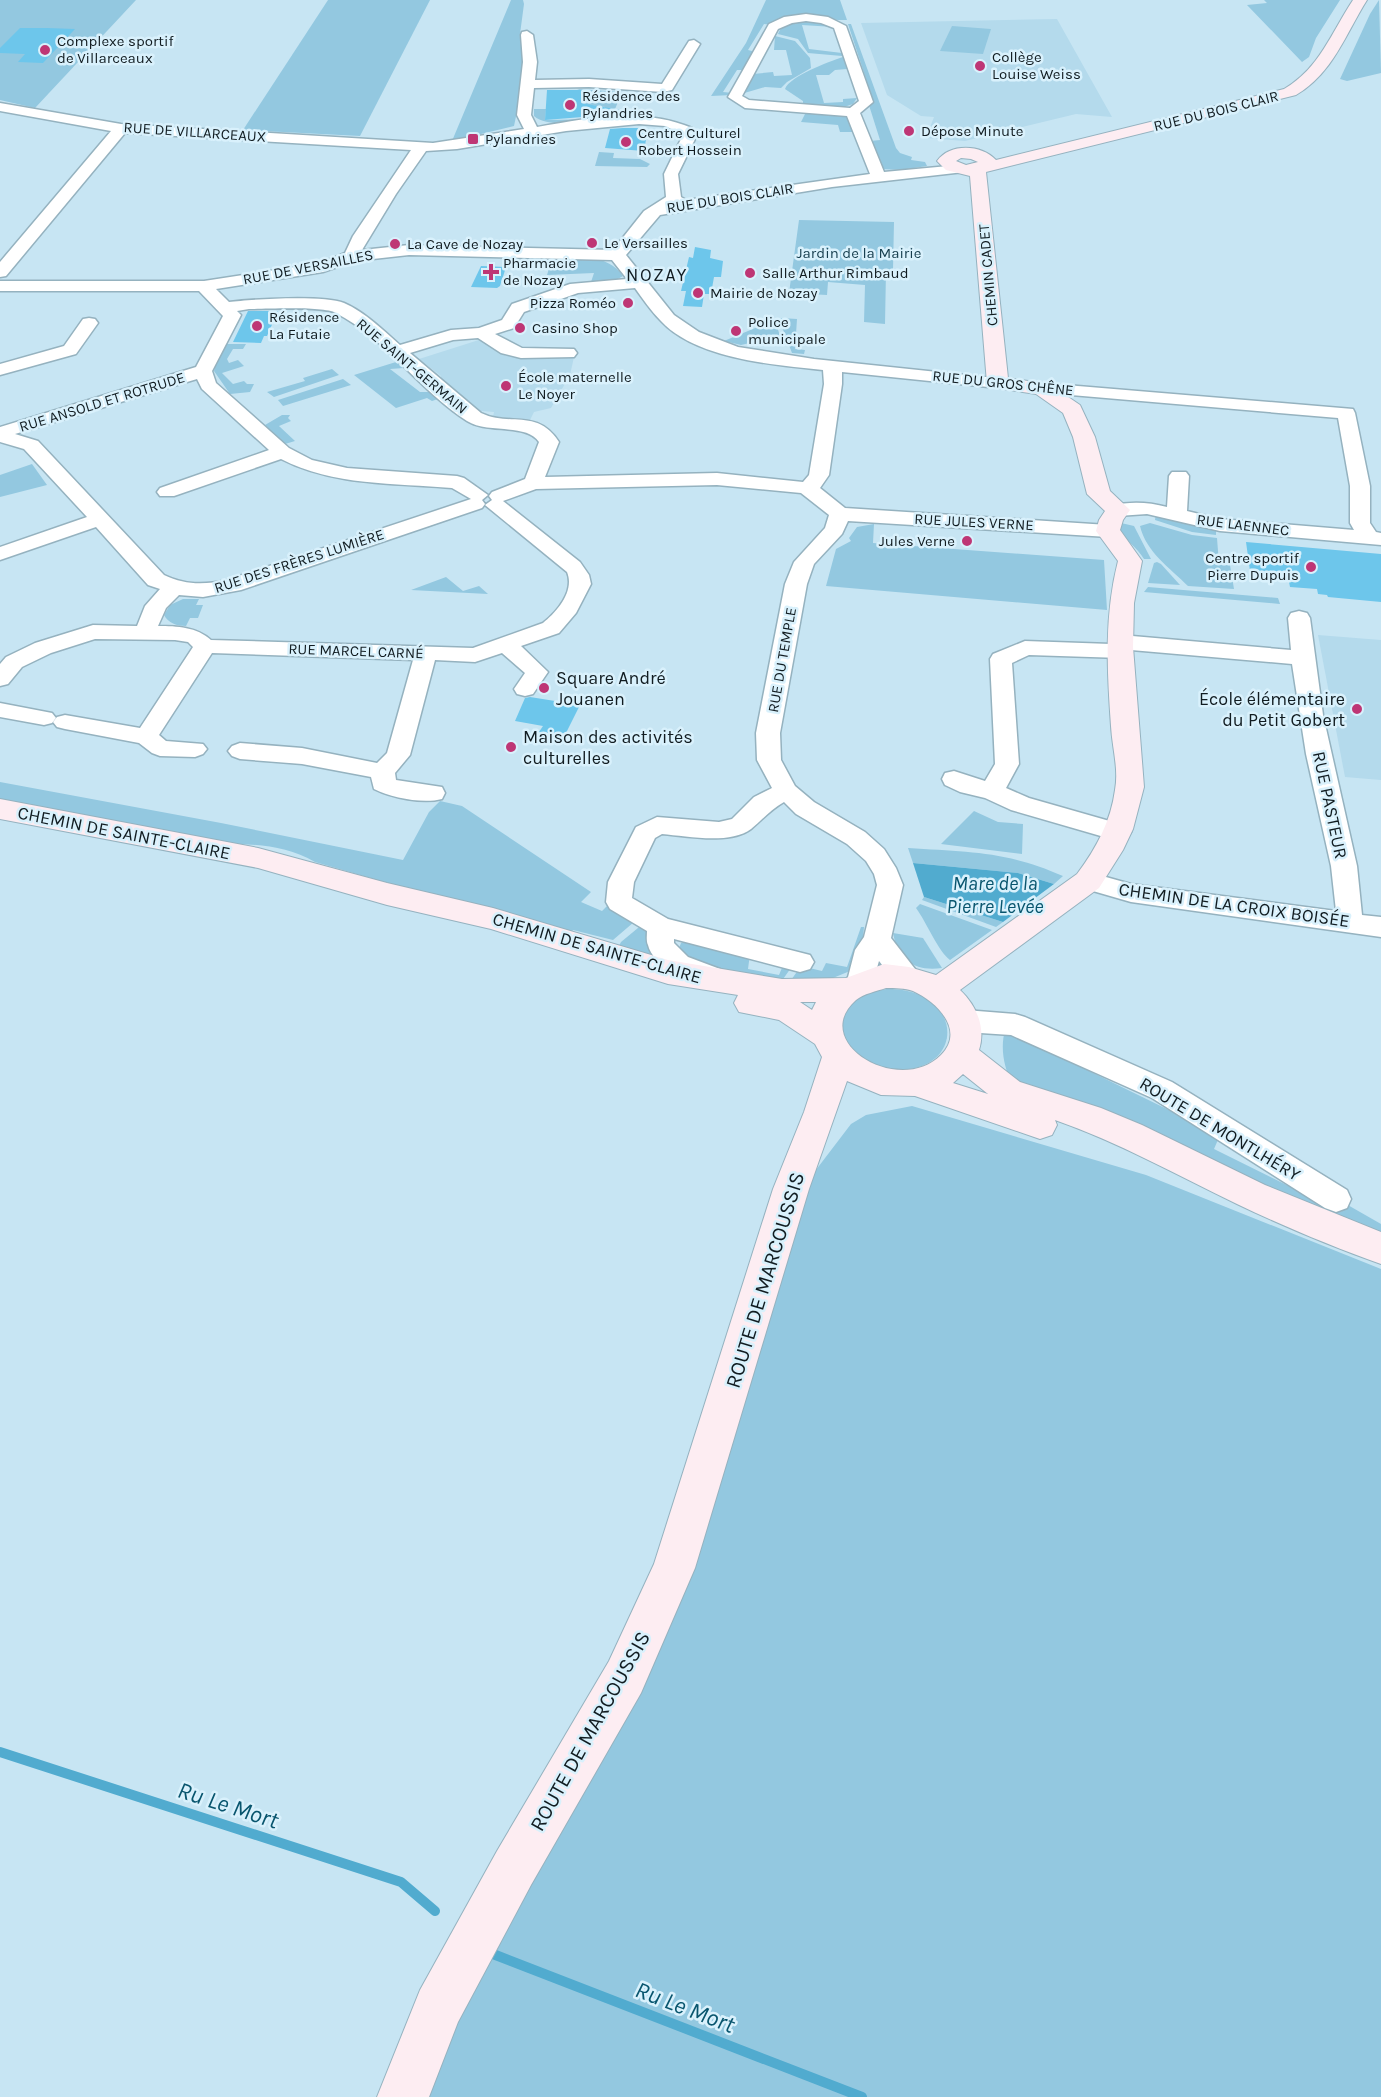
<svg xmlns="http://www.w3.org/2000/svg" width="1381" height="2097" viewBox="0 0 1381 2097" font-family="Karla,sans-serif">
<rect width="100%" height="100%" fill="#c7e5f3"/>
<!-- built -->
<g fill="#b4daec">
<polygon points="1057,19 1112,117 1076,114 965,141 926,138 934,117 921,116 887,95 861,23"/>
<polygon points="482,339 506,356 574,357 570,375 551,408 534,412 530,420 493,417 494,412 481,411 466,402 441,379 441,376 419,359"/>
<polygon points="1318,635 1381,640 1381,780 1345,777"/>
</g>
<!-- green -->
<g fill="#93c8e0">
<polygon points="0,0 136,0 35,108 0,100"/>
<polygon points="328,0 430,0 360,136 243,130"/>
<polygon points="511,0 523,0 524,4 520,34 524,78 514,126 452,141"/>
<path d="M766,0H840L847,20C819,21 799,8 772,25L764,24L748,50L756,52L746,70H737L723,92L733,93L732,95L711,96L746,43Z"/>
<polygon points="1264,0 1340,0 1316,38 1309,57 1302,62 1247,5 1267,3"/>
<polygon points="1379,0 1381,73 1347,81 1340,79 1370,14"/>
<path d="M813,19L834,27L802,25L809,49L842,53V56L808,53L798,39L778,34C784,19 798,21 813,19Z"/>
<polygon points="848,24 851,24 896,148 900,153 912,157 911,160 925,162 927,166 901,170 881,169 870,141 880,140 861,80 866,79"/>
<polygon points="952,26 991,29 983,54 940,51"/>
<polygon points="775,36 795,41 810,58 811,68 787,82 781,88 765,87 741,94 753,74 773,72 774,76 792,75 786,50 774,50"/>
<path d="M843,57L847,69L835,70L829,75H816L824,103L843,102V99L857,98L853,104L841,108L803,107V101L785,89C790,76 828,62 843,57Z"/>
<path d="M577,89L622,92L611,119C591,121 548,129 534,116V109H546L545,120L606,119L605,107L571,103L582,91Z"/>
<polygon points="807,110 844,115 851,118 855,132 840,132 838,125 801,122"/>
<polygon points="599,152 614,153 613,158 640,159 650,164 647,167 595,166"/>
<polygon points="799,220 894,222 893,270 886,271 885,324 864,322 865,285 828,282 827,295 789,293"/>
<path d="M553,256C578,258 607,253 623,276L616,280L591,282L594,273L547,275Z"/>
<polygon points="781,318 797,319 795,349 805,350 804,354 792,353 780,322"/>
<polygon points="759,319 775,320 780,336 741,345 724,341 760,326 756,323"/>
<polygon points="226,344 246,344 243,349 233,349 227,359 229,363 238,360 244,366 222,373 233,384 244,381 247,384 254,384 250,392 230,394 214,371 217,358"/>
<polygon points="396,362 404,368 390,369 420,392 434,392 441,398 432,401 427,398 396,408 354,375"/>
<polygon points="332,369 339,375 274,397 267,392 305,381 303,378"/>
<polygon points="343,379 351,385 283,406 278,400"/>
<polygon points="282,415 290,415 288,418 291,421 279,426 295,441 285,444 265,425"/>
<polygon points="32,464 47,485 0,497 0,475"/>
<polygon points="1156,513 1201,527 1216,528 1216,535 1192,532 1155,520"/>
<path d="M1121,523L1134,526L1151,559H1144C1137,547 1124,540 1119,527Z"/>
<path d="M1150,523L1192,535L1217,538L1219,564L1230,565L1234,589L1188,586C1170,568 1146,552 1140,526Z"/>
<polygon points="874,524 873,543 1104,560 1107,610 826,586 836,549 851,541 849,538 857,527"/>
<polygon points="1157,562 1161,564 1180,585 1148,583 1154,563"/>
<polygon points="446,577 463,591 479,586 488,594 411,590"/>
<polygon points="1148,587 1278,598 1280,604 1144,592"/>
<path d="M183,599H199L196,605H203L198,618H190L186,626C177,626 168,623 164,615L170,605Z"/>
<path d="M0,782L221,823L403,860L429,812L440,801L462,806L591,892L581,902L602,911L611,902L634,922L613,940L573,930L569,935L315,862C288,847 260,844 230,844L0,800Z"/>
<polygon points="974,811 998,822 1023,824 1022,854 941,844"/>
<path d="M908,848C968,852 1007,851 1063,876L1054,884L1018,873L913,863Z"/>
<polygon points="924,897 1003,922 996,927 922,900"/>
<path d="M920,904L992,930L950,960C938,951 927,923 916,908Z"/>
<polygon points="644,923 659,960 618,948 621,942"/>
<polygon points="861,927 864,927 862,948 850,971 828,980 789,983 801,966 822,971 826,963 847,967"/>
<path d="M893,933L923,938L942,968C915,972 898,960 893,933Z"/>
<path d="M686,941L750,954L748,969L779,975L784,963L793,965L781,982C753,976 697,971 678,951L681,943Z"/>
<path d="M887,989C901,989 914,991 927,999C959,1019 952,1060 915,1068C849,1082 804,1001 887,989Z"/>
<path d="M1005,1030L1220,1135L1214,1149L1341,1212L1346,1204L1381,1224V1236L1012,1084C1004,1067 1000,1049 1005,1030Z"/>
<polygon points="912,1106 1146,1175 1381,1269 1381,2097 428,2097 463,2006 613,1732 806,1183 851,1124 866,1115"/>
</g>
<!-- water -->
<polygon fill="#51abcf" points="913,863 1018,873 1054,884 1003,922 924,897"/>
<g fill="none" stroke-linecap="round" stroke-linejoin="round">
<!-- stream -->
<g stroke="#51abcf" stroke-width="10">
<polyline points="0,1752 401,1882 435,1911"/>
<polyline points="493,1954 862,2097"/>
</g>
</g>
<!-- building -->
<g fill="#6dc6eb">
<polygon points="20,28 47,28 75,29 43,63 18,62 25,54 0,53 0,48"/>
<polygon points="547,90 583,90 581,103 620,110 620,114 545,120"/>
<polygon points="623,128 642,128 641,133 647,134 644,151 605,148 610,129"/>
<polygon points="695,247 711,250 710,258 723,261 721,277 714,277 711,294 704,294 702,307 683,306 686,291 681,291 689,257 693,258"/>
<polygon points="481,266 506,267 500,286 497,288 471,287"/>
<polygon points="248,311 278,311 267,336 264,336 261,343 233,342"/>
<polygon points="1246,542 1381,554 1381,602 1328,597 1327,595 1318,594 1317,589 1290,587 1289,582 1251,578"/>
<polygon points="530,697 580,705 565,735 539,732 543,726 515,721 525,698"/>
</g>
<g fill="none" stroke-linecap="round" stroke-linejoin="round">
<defs>
<g id="street">
<path d="M806,14L828,17L846,26L873,102L860,113L884,172L959,165L966,169L964,172L832,187L660,215L626,255L674,315L699,332L738,347L814,359L1004,379L1007,383L1004,387L998,388L842,372V384L829,475L820,488L845,508L1108,525L1115,527L1118,531L1115,535L1108,537L848,521L842,534L814,564L807,584L780,733L781,760L795,786L814,802L865,832L884,849L896,868L903,885L891,938L922,978L918,985C896,992 891,976 879,961L871,988L861,991L851,988L847,981L855,950L864,937L877,885L874,874L866,861L847,844L796,814L784,802C770,810 762,820 751,829C730,845 686,836 662,834L655,838L634,882L632,898L668,919L810,955L814,962L810,969L800,972L674,939V943L688,957L720,969L724,976L720,983C699,989 653,968 648,945C646,941 647,935 647,931L610,909L606,902L608,882L636,827L657,817L719,822L732,819L754,797L772,788L757,760L756,733L785,584L794,562L825,528L829,515L801,493L717,485L536,489L503,501L580,562L589,575L591,584L576,613L559,633L521,646L548,672L533,694L525,696L517,694L514,689L525,673L502,653L475,662L435,660L410,755L395,773L396,780L442,787L445,793L442,799C423,804 392,798 374,789L371,777L302,764L240,759L232,756L228,751L232,746L240,743L302,748L377,763L387,753L413,660L212,653L159,735L166,741L203,744L207,749L203,754L195,757L160,756L152,753L139,743L65,729L57,727L53,722L57,717L65,715L140,728L193,647L188,642L175,640L95,639L51,653L22,667L8,684L0,686V664L6,657L35,643L93,625L137,626L145,606L160,589L148,585L96,527L0,560V547L87,517L24,449L0,442V427L196,367L223,316L199,291H0V281H204L320,263L345,253L353,236L411,150L125,133L6,276L0,277V262L111,131L0,111V103L121,124L433,143L524,129L517,115L523,62L521,35L522,32L527,31L533,35L537,62L535,80L589,79L662,84L689,41L694,40L700,44L672,90L663,92L589,87L534,88L531,115L537,127C588,118 643,107 692,128L695,139L678,174L681,197L686,200L870,174L847,116L745,108L728,97L769,24L784,17ZM806,21L821,23L834,28L859,101L850,108L749,100L742,96L778,29L792,23ZM639,124L665,126L680,133L681,139L664,174L666,197L644,211L613,250L409,245L362,250L396,194L426,151L457,149L566,131ZM409,255L612,260L627,279L570,284L512,304L502,320L479,328L451,330L400,345C384,331 365,312 344,303C325,295 252,299 229,302L216,289L323,272L355,261ZM635,288C643,299 651,311 661,321C696,359 774,365 823,370L824,384L809,475L803,482L717,473L545,477L559,442C537,408 510,427 481,413L410,353L453,340L478,338L501,353L521,358L574,357L577,353L574,349L522,348L495,334L514,328L524,312L578,293ZM249,309C267,309 323,306 336,313C386,339 419,390 467,421C487,434 527,423 539,442L525,479L492,492L489,496L492,500L485,505L567,572C575,591 557,612 543,623L473,648L211,640C197,627 177,626 158,626L166,608L179,595L203,597L241,590L482,508L485,504L482,500L488,495L464,478L457,476L347,468L312,460L289,448L216,383L212,371L241,315L237,311ZM197,379L202,389L269,450L160,488L157,492L160,496H174L281,459C333,486 395,483 452,488L471,499L227,580C204,585 185,585 164,575L38,441L15,434Z"/>
<polygon points="89,318 95,319 98,323 76,354 0,375 0,364 64,346 83,319"/>
<path d="M1042,383L1353,409L1355,413L1370,486V523L1376,532L1381,533V545L1220,531L1147,514L1118,516L1111,514L1108,510L1111,506C1130,501 1148,502 1167,507L1169,476L1172,472H1186L1189,476L1187,511L1220,519L1354,530L1350,523V486L1338,418L1036,392L1033,388L1036,384Z"/>
<polygon points="1299,611 1307,613 1310,618 1323,715 1357,866 1362,915 1381,917 1381,937 1131,902 1079,887 1075,881 1079,875 1088,872 1131,884 1336,911 1331,866 1306,754 1292,664 1131,650 1129,656 1121,658 1029,655 1012,663 1019,764 1006,788 1029,798 1127,826 1131,832 1127,838 1118,841 1011,810 985,798 960,792 945,785 942,779 945,773 954,771 985,781 995,764 990,659 993,654 1025,641 1111,644 1110,642 1113,637 1121,635 1291,650 1288,618 1291,613"/>
<polygon points="0,703 52,713 56,718 52,723 44,725 0,717"/>
<polygon points="965,1010 1015,1014 1025,1017 1172,1082 1347,1190 1351,1199 1347,1208 1336,1212 1325,1208 1152,1098 1011,1035 965,1032 955,1028 951,1021 955,1014"/>
</g>
<path id="secondary" d="M1353,0H1367C1345,35 1333,73 1296,95L986,172L1008,378L1049,384L1080,405L1095,437L1110,491L1130,510L1123,520L1120,530L1142,561L1134,603L1133,647L1144,787L1133,829L1123,850L1099,888L960,990C977,1006 986,1028 979,1050L1020,1082L1101,1108L1142,1125L1265,1185L1381,1232V1264C1333,1247 1283,1226 1237,1204C1177,1175 1118,1142 1055,1120L1057,1125L1052,1135L1040,1139L915,1096L881,1095L847,1081L809,1189L695,1568L641,1693L531,1885L458,2022L429,2097H377L420,1990L497,1851L609,1661L654,1564L773,1189L804,1112L822,1057L815,1044L779,1020L739,1012L734,1003L738,995L668,984L491,929L387,905L258,868L0,819V799L258,848L387,883L493,908L668,960L782,979L846,978L884,964L909,967L936,975L1077,874C1096,849 1111,821 1115,790C1119,769 1112,747 1111,726C1107,670 1104,616 1118,561L1096,531L1099,520L1105,511L1087,494L1073,437L1063,413L1036,394L991,387L987,383L970,176L946,170L937,161C950,143 981,144 996,160L1284,89C1320,68 1331,33 1353,0ZM961,158L971,159L978,162L966,165L956,161ZM886,988C895,988 905,988 913,991C936,1001 966,1030 941,1055C899,1097 808,1042 856,1000C863,994 877,991 886,988ZM800,1002H816L812,1010ZM963,1074L988,1094L953,1083Z"/>
</defs>
<!-- street casing -->
<use href="#street" stroke="#95b2bf" stroke-width="3"/>
<!-- secondary casing -->
<use href="#secondary" stroke="#95b2bf" stroke-width="2"/>
<!-- street -->
<use href="#street" fill="#fff" fill-rule="evenodd"/>
<!-- secondary -->
<use href="#secondary" fill="#fdedf2" fill-rule="evenodd"/>
</g>
<!-- markers -->
<g fill="#be3675" stroke="#d9f1fc" stroke-width="2">
<circle cx="45" cy="50" r="6"/>
<circle cx="980" cy="66" r="6"/>
<circle cx="570" cy="105" r="6"/>
<circle cx="909" cy="131" r="6"/>
<rect x="467" y="133" width="12" height="12" rx="3"/>
<circle cx="626" cy="142" r="6"/>
<circle cx="592" cy="243" r="6"/>
<circle cx="395" cy="244" r="6"/>
<path d="M488 263h6v6h6v6h-6v6h-6v-6h-6v-6h6z"/>
<circle cx="750" cy="273" r="6"/>
<circle cx="698" cy="293" r="6"/>
<circle cx="628" cy="303" r="6"/>
<circle cx="257" cy="326" r="6"/>
<circle cx="520" cy="328" r="6"/>
<circle cx="736" cy="331" r="6"/>
<circle cx="506" cy="386" r="6"/>
<circle cx="967" cy="541" r="6"/>
<circle cx="1311" cy="567" r="6"/>
<circle cx="544" cy="688" r="6"/>
<circle cx="1357" cy="709" r="6"/>
<circle cx="511" cy="747" r="6"/>
</g>
<g text-anchor="middle" dominant-baseline="central" stroke-width="5" stroke-linejoin="round" paint-order="stroke">
<!-- far-poi labels -->
<g font-size="15" fill="#111c21" stroke="#d9f1fc" text-anchor="start">
<text x="57" y="41">Complexe sportif<tspan x="57" dy="17">de Villarceaux</tspan></text>
<text x="992" y="57">Collège<tspan x="992" dy="17">Louise Weiss</tspan></text>
<text x="582" y="96">Résidence des<tspan x="582" dy="17">Pylandries</tspan></text>
<text x="921" y="131">Dépose Minute</text>
<text x="638" y="133">Centre Culturel<tspan x="638" dy="17">Robert Hossein</tspan></text>
<text x="485" y="139">Pylandries</text>
<text x="604" y="243">Le Versailles</text>
<text x="407" y="244">La Cave de Nozay</text>
<text x="503" y="263">Pharmacie<tspan x="503" dy="17">de Nozay</tspan></text>
<text x="762" y="273">Salle Arthur Rimbaud</text>
<text x="710" y="293">Mairie de Nozay</text>
<text x="616" y="303" text-anchor="end">Pizza Roméo</text>
<text x="269" y="317">Résidence<tspan x="269" dy="17">La Futaie</tspan></text>
<text x="748" y="322">Police<tspan x="748" dy="17">municipale</tspan></text>
<text x="532" y="328">Casino Shop</text>
<text x="518" y="377">École maternelle<tspan x="518" dy="17">Le Noyer</tspan></text>
<text x="955" y="541" text-anchor="end">Jules Verne</text>
<text x="1299" y="558" text-anchor="end">Centre sportif<tspan x="1299" dy="17">Pierre Dupuis</tspan></text>
</g>
<!-- far-street labels -->
<g font-size="15" fill="#111c21" stroke="#d9f1fc">
<text transform="translate(1216 111) rotate(-14)">RUE DU BOIS CLAIR</text>
<text transform="translate(195 132) rotate(4)">RUE DE VILLARCEAUX</text>
<text transform="translate(730 198) rotate(-9)">RUE DU BOIS CLAIR</text>
<text transform="translate(308 267) rotate(-11)">RUE DE VERSAILLES</text>
<text transform="translate(988 275) rotate(-95)">CHEMIN CADET</text>
<text transform="translate(412 366) rotate(40)">RUE SAINT-GERMAIN</text>
<text transform="translate(1003 383) rotate(6)">RUE DU GROS CHÊNE</text>
<text transform="translate(102 402) rotate(-17)">RUE ANSOLD ET ROTRUDE</text>
<text transform="translate(974 522) rotate(3)">RUE JULES VERNE</text>
<text transform="translate(1243 525) rotate(7)">RUE LAENNEC</text>
<text transform="translate(299 561) rotate(-18)">RUE DES FRÈRES LUMIÈRE</text>
<text transform="translate(356 651) rotate(2)">RUE MARCEL CARNÉ</text>
<text transform="translate(782 660) rotate(-80)">RUE DU TEMPLE</text>
</g>
<!-- far-park labels -->
<g font-size="15" fill="#153d4d" stroke="#d9f1fc">
<text x="859" y="253">Jardin de la Mairie</text>
</g>
<!-- far-quarter labels -->
<g font-size="18" letter-spacing="1.5" fill="#111c21" stroke="#d9f1fc">
<text x="657" y="275">NOZAY</text>
</g>
<!-- poi labels -->
<g font-size="18" fill="#111c21" stroke="#d9f1fc" text-anchor="start">
<text x="556" y="678">Square André<tspan x="556" dy="21">Jouanen</tspan></text>
<text x="1345" y="699" text-anchor="end">École élémentaire<tspan x="1345" dy="21">du Petit Gobert</tspan></text>
<text x="523" y="737">Maison des activités<tspan x="523" dy="21">culturelles</tspan></text>
</g>
<!-- street labels -->
<g font-size="18" fill="#111c21" stroke="#d9f1fc">
<text transform="translate(1330 805) rotate(78)">RUE PASTEUR</text>
<text transform="translate(124 833) rotate(11)">CHEMIN DE SAINTE-CLAIRE</text>
<text transform="translate(1234 905) rotate(8)">CHEMIN DE LA CROIX BOISÉE</text>
<text transform="translate(597 948) rotate(16)">CHEMIN DE SAINTE-CLAIRE</text>
<text transform="translate(1220 1129) rotate(31)">ROUTE DE MONTLHÉRY</text>
</g>
<!-- water labels -->
<g font-size="20" font-style="italic" fill="#08556e" stroke="#d9f1fc">
<text x="995" y="883">Mare de la<tspan x="995" dy="23">Pierre Levée</tspan></text>
</g>
<!-- near-street labels -->
<g font-size="21" fill="#111c21" stroke="#d9f1fc">
<text transform="translate(765 1280) rotate(-73)">ROUTE DE MARCOUSSIS</text>
<text transform="translate(590 1731) rotate(-61)">ROUTE DE MARCOUSSIS</text>
</g>
<!-- near-water labels -->
<g font-size="24" font-style="italic" fill="#08556e" stroke="#d9f1fc">
<text transform="translate(228 1805) rotate(18)">Ru Le Mort</text>
<text transform="translate(685 2007) rotate(21)">Ru Le Mort</text>
</g>
</g>
</svg>
